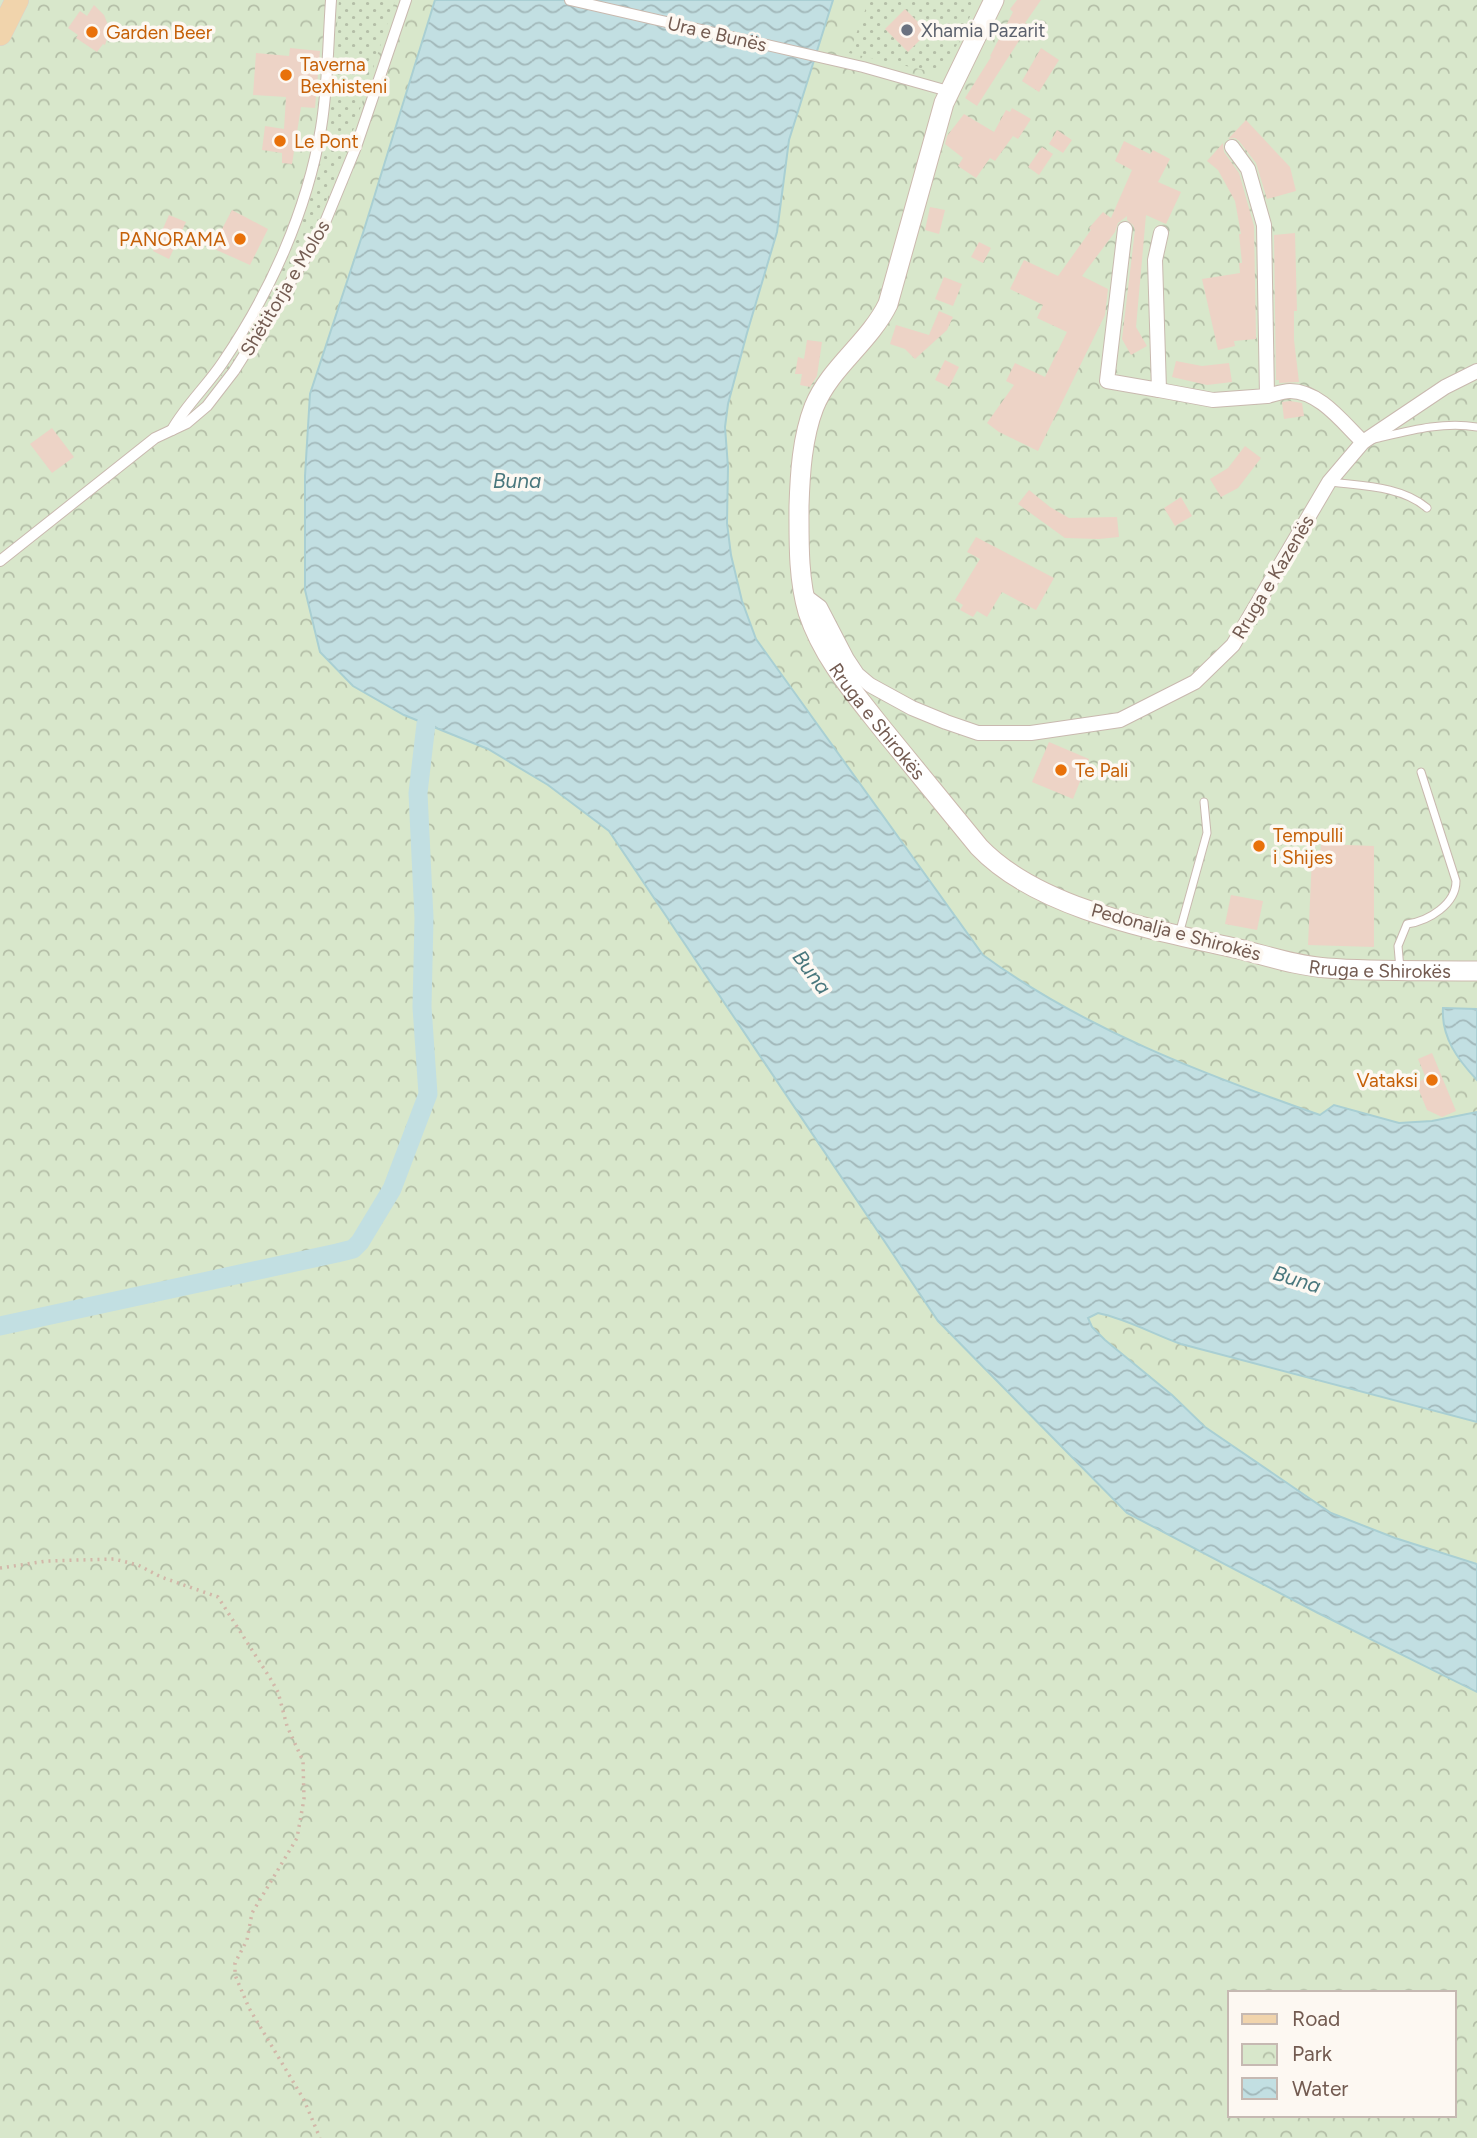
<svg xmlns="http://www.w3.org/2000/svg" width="1477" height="2138" viewBox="0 0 1477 2138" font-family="Figtree,sans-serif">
<defs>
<pattern id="park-crowns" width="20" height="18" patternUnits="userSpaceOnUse" patternTransform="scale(1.75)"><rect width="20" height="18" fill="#d8e7cb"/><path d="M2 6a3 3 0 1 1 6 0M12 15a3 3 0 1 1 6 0" fill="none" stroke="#b4bea7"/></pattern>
<pattern id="garden-dots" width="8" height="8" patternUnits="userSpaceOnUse" patternTransform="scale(1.75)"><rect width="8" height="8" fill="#d8e7cb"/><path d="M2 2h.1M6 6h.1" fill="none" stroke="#b4bea7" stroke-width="1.8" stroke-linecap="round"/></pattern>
<pattern id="water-waves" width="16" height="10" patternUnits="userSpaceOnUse" patternTransform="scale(1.75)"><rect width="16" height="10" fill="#c2dfe2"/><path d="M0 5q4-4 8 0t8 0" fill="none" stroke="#a2b8ba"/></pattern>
</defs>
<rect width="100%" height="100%" fill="#fbf4eb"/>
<!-- park -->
<path fill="url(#park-crowns)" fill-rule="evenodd" d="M0,0H1477V2138H0ZM1230,1993H1454V2115H1230Z"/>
<!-- garden -->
<g fill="url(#garden-dots)">
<polygon points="339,0 395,0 349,143 320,217 307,244 216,391 179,425 225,371 263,307 298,237 329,123"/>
<polygon points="869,0 977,0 959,42 937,73 849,53"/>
</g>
<!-- water -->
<g fill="url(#water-waves)" stroke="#a9cfd3" stroke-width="2">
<path d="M435,0H833L789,140L777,232L747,333L728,404L725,427L728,467L727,523L731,555L742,601L756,639L983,955C1084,1029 1203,1074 1320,1115L1334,1105L1399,1123L1432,1121L1477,1112V1422L1181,1344C1153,1334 1127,1319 1098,1313L1088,1318L1092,1327L1105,1340L1172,1395L1205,1427L1331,1513L1395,1538L1477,1564V1692L1318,1613L1127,1513L938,1321L609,831L548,785L488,749L404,715L353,686L320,652L305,590V476L310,394L363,233Z"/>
<path d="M1443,1008L1477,1009V1080C1458,1060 1441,1037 1443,1008Z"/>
</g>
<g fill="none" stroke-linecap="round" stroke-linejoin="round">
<!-- canal -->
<polyline stroke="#c2dfe2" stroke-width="19" points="0,1326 337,1253 353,1249 360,1242 392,1189 428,1094 422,1007 424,918 418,793 426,724"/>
</g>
<!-- building -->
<g fill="#edd3c6">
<polygon points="1017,0 1041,0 1025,23 1029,25 977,106 965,98 991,57 990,56 1013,12 1010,9"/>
<polygon points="94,5 104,15 110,30 105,45 103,44 97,52 76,38 78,35 68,28 80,11 87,16"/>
<polygon points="905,9 928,32 908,52 885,29"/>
<polygon points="290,48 320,51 315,108 301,107 292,164 282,163 282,153 262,150 265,126 284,129 286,97 253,95 256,53 289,56"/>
<polygon points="1041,48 1059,60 1039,92 1022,81"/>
<polygon points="1012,108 1031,119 1018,139 1013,136 995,161 990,158 976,178 958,166 963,158 945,144 947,136 964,114 994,132 1006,110 1010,112"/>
<polygon points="1246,120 1290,167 1296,191 1267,199 1256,163 1239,141 1235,138 1228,139"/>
<polygon points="1057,130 1072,140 1063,153 1049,144"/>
<polygon points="1124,141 1150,154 1153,150 1170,159 1158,182 1181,192 1166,224 1146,215 1136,327 1147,346 1131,355 1122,339 1135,230 1133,225 1127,220 1127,216 1118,223 1115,232 1082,276 1108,289 1105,315 1038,451 999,432 987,423 1014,385 1006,381 1015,363 1045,377 1067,332 1037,318 1043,305 1010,289 1024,260 1058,276 1091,230 1089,228 1103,212 1111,218 1132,170 1115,161"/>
<polygon points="1223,143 1224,152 1239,173 1254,226 1256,339 1234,341 1235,346 1218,350 1202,279 1240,273 1239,263 1242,263 1239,234 1241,234 1235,201 1218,170 1207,161"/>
<polygon points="1042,147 1053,154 1039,175 1028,167"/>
<polygon points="930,207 945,210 939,234 925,230"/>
<polygon points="232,210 268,229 250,265 212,248"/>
<polygon points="169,215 186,222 169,259 153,251"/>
<polygon points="1295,233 1297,311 1294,311 1294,340 1299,382 1279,383 1279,380 1276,380 1274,235"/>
<polygon points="979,242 991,248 983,263 971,257"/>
<polygon points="944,277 962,284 953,306 935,299"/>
<polygon points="939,311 953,317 947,330 915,359 905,349 890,344 896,325 929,335"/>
<polygon points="807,340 822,342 817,376 810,387 800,385 802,374 795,374 798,357 804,359"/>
<polygon points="945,360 959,367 949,387 935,380"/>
<polygon points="1176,361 1202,366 1229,363 1232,382 1207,385 1172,377"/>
<polygon points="1290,401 1302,403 1304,416 1284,419 1282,402"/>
<polygon points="52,428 74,457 52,473 30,444"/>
<polygon points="1245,446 1261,458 1238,488 1221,497 1210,479 1228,468"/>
<polygon points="1029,490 1050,507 1069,518 1117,517 1119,537 1099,539 1065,538 1018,504"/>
<polygon points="1181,497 1192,516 1175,526 1164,508"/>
<polygon points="976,537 1054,578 1036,610 1002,592 987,617 977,611 973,617 960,610 963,605 955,600 980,559 967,552"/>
<polygon points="1049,742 1089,759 1073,799 1032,782"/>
<polygon points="1321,844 1374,846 1374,947 1308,945 1312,857 1320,857"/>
<polygon points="1231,895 1263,901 1257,930 1225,924"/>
<polygon points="1432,1053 1456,1111 1442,1117 1427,1110 1416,1083 1426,1078 1418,1059"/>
</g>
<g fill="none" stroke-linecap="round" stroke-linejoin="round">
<defs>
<g id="service">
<path d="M1374,439C1408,431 1443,421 1477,427"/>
<path d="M1330,482C1362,486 1402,486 1427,508"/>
<polyline points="1179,934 1207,833 1204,802"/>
<path d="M1400,969L1398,946L1407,924C1429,921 1456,904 1456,881L1421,772"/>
</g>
<g id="pedestrian">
<polyline points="570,0 863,67 948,91"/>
<path d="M172,430C186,405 207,386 223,362C270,293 307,211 321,128C328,86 328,42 331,0"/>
<polyline points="0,561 155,438 187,423 207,406 234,371 319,237 356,147 406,0"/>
</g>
<g id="minor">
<polyline points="1125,229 1107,381 1159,390 1155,260 1161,233"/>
<polyline points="1159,390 1213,400 1267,396 1264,225 1248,169 1232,147"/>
<path d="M1267,396C1275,394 1283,391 1290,391C1320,391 1343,423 1363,442"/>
<polyline points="804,595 820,607 847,659 857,674 870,685 912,708 946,722 978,733 1031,733 1120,720 1195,682 1233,645 1329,482 1363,442 1445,387 1477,371"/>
</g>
<g id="secondary">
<path id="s1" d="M994,0L944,103L888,304C869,343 830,367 814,407C802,438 800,474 799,506C799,541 798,578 808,612C823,658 855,694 885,732C916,770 948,809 979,847C1039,910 1156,930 1239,949C1268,956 1297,966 1327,968C1377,972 1427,970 1477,971"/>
</g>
<polyline id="primary" points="0,34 17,0"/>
</defs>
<!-- service casing -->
<use href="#service" stroke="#c9b9af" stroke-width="9"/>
<!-- pedestrian casing -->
<use href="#pedestrian" stroke="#c9b9af" stroke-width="12"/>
<!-- minor casing -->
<use href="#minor" stroke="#c9b9af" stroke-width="16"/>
<!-- secondary casing -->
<use href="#secondary" stroke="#ccb9ae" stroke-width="21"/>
<!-- primary casing -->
<use href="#primary" stroke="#d8d1ce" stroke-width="24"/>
<!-- path -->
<polyline stroke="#d2b7a9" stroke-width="3.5" stroke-dasharray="2 5" stroke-linecap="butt" points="0,1568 47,1561 114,1559 138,1565 161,1577 218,1597 270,1678 278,1692 287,1726 303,1761 304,1799 297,1838 252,1913 247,1940 235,1963 235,1975 249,2008 304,2100 320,2138"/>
<!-- service -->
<use href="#service" stroke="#fff" stroke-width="7"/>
<!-- pedestrian -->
<use href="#pedestrian" stroke="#fff" stroke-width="10"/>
<!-- minor -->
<use href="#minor" stroke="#fff" stroke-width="14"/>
<!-- secondary -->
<use href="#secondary" stroke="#fff" stroke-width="19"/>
<!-- primary -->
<use href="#primary" stroke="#f1d4ac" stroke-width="23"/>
</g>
<!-- markers -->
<circle fill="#6b7280" stroke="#fdf8f2" stroke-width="2.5" cx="907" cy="30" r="7"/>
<g fill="#e8710a" stroke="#fdf8f2" stroke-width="2.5">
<circle cx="92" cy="32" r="7"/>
<circle cx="286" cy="75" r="7"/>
<circle cx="280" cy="141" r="7"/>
<circle cx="240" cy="239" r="7"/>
<circle cx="1061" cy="770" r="7"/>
<circle cx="1259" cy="846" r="7"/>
<circle cx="1432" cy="1080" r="7"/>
</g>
<g text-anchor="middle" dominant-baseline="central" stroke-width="7" stroke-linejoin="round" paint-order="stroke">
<!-- worship labels -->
<g font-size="19" fill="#5b616d" stroke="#fdf8f2" text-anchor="start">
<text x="921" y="30">Xhamia Pazarit</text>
</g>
<!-- food labels -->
<g font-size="19" fill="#c56008" stroke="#fdf8f2" text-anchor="start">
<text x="106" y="32">Garden Beer</text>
<text x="300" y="64">Taverna<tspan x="300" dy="22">Bexhisteni</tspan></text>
<text x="294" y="141">Le Pont</text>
<text x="226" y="239" text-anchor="end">PANORAMA</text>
<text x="1075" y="770">Te Pali</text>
<text x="1273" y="835">Tempulli<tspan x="1273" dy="22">i Shijes</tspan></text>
<text x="1418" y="1080" text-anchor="end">Vataksi</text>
</g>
<!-- street labels -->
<g font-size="19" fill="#735b51" stroke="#fdf8f2">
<text transform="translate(717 34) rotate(13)">Ura e Bunës</text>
<text transform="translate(285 288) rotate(-59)">Shëtitorja e Molos</text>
<text transform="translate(1273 577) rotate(-59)">Rruga e Kazenës</text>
<text stroke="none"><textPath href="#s1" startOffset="788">Rruga e Shirokës</textPath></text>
<text transform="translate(1176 932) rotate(15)">Pedonalja e Shirokës</text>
<text stroke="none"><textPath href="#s1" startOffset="1376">Rruga e Shirokës</textPath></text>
</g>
<!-- water labels -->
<g font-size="21" font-style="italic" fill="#49777d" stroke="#fdf8f2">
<text x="517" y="480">Buna</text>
<text transform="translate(812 972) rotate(53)">Buna</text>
<text transform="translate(1297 1279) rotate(17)">Buna</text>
</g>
</g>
<!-- legend -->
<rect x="1228" y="1991" width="228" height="126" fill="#fdf8f2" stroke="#c6b9b2" stroke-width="2"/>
<rect x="1242" y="2014" width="35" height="10" fill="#f1d4ac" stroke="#c6b9b2" stroke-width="2"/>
<text x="1292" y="2026" font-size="21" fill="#735b51">Road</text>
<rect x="1242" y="2044" width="35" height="21" fill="url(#park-crowns)" stroke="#c6b9b2" stroke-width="2"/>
<text x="1292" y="2061" font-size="21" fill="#735b51">Park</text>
<rect x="1242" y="2078" width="35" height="21" fill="url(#water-waves)" stroke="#c6b9b2" stroke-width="2"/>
<text x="1292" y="2096" font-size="21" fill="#735b51">Water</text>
</svg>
